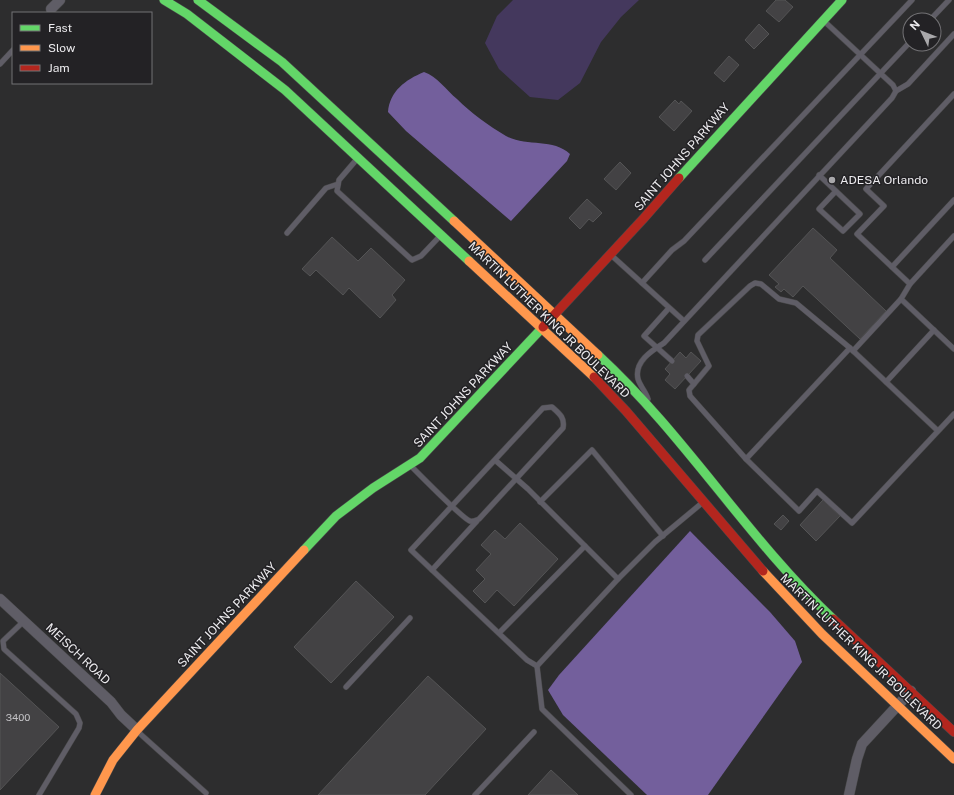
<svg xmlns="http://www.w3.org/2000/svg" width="954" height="795" viewBox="0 0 954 795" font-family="'Public Sans',sans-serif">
<rect width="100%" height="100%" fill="#2d2d2e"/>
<!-- green -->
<polygon fill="#44385d" points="513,0 639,0 621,17 601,42 580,83 558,100 530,97 499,69 485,43 497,16"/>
<!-- water -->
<g fill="#735f9c">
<path d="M424,72C437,76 446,90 457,99C471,113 489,126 506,136C526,147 553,138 570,154L567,161L511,221L406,131L388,112C390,91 405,80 424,72Z"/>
<polygon points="690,531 770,612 795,641 802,662 708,795 647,795 563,715 548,690 559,675"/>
</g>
<!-- building -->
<g fill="#434244" stroke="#545455">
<polygon points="776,0 785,0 793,7 779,22 766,11"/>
<polygon points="759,24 769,34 754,49 745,40"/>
<polygon points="729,56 739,65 724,82 714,73"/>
<polygon points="675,100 679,104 681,101 692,111 674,131 659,117"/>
<polygon points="620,162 631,173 616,190 604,179"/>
<polygon points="587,199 602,213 593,222 589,219 580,229 569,218"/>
<polygon points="813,228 837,250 830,258 886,311 860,339 803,286 793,297 784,289 781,292 775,287 779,284 769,275"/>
<polygon points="332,237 358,261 371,248 405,280 392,295 396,300 380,318 349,288 343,295 316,270 310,276 302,269"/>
<polygon points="680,352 686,358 691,352 701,361 675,389 665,380 670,374 665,369"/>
<polygon points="823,500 840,516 816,541 800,525"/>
<polygon points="783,515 789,521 781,530 774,524"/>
<polygon points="520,523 558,559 514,606 497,590 485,603 473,591 485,579 476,570 491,554 481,545 495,530 505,539"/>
<polygon points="356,581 394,617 331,683 294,647"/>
<polygon points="0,673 59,727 0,790"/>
<polygon points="428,676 486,729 425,795 318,795"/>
<polygon points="551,770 578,795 528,795"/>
</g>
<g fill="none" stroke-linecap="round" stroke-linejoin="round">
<defs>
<g id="lane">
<polyline points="930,20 949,0"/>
<polyline points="0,64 13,50"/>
<polyline points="896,91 908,84 954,34"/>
<polyline points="954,94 866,189 884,206 857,234 910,284 954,236"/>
<polyline points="357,159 339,180 337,191 412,260 421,256 441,235"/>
<polyline points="819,175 860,214 843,231 819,209 836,191"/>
<polyline points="287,233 326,188 338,184"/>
<polyline points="611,255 684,321"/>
<polyline points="705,260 910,42"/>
<polyline points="892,267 954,200"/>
<polyline points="642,283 672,250 684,241 912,0"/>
<polyline points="910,284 901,299 954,349"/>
<polyline points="669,308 644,336 672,361"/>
<polyline points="853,351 901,299"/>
<polyline points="687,376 694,384"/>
<polyline points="886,382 934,330"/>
<path d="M648,399C646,392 640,386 638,379C634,362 651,351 664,343L892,98L896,91L893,85L824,21"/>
<polyline points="938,431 850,348 746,459 799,511 817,491 852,523 954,414"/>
<polyline points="746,459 690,396 689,390 709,366 697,341 698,335 750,286 755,283 761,284 779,299 796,303 850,348"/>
<path d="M410,465C419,474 463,519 470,521C474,522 476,520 479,519L563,428C565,418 560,414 552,407L543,408L411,550L527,660L537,666L618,579L528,489L495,460"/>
<polyline points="540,502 592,450 663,536"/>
<polyline points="432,570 477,521"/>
<polyline points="618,579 655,542 702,503"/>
<polyline points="24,621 3,641 4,649 76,714 80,723 79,728 39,795"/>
<polyline points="499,633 585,546"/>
<polyline points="537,666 542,709 631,795"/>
<polyline points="346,687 410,618"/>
<polyline points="137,731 206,793"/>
<polyline points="475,795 534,732"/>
</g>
<g id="street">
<polyline points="51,9 60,0"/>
<polyline points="0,599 111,702 121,715 137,730"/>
<polyline points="849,795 857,759 862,744 911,691"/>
</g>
<g id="fast">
<polyline points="164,0 187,14 285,90 469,261"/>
<polyline points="198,0 282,62 454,221"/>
<polyline points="679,178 842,0"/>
<path d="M598,355C685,435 747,538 833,619"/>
<polyline points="304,550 336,516 373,488 420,458 543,327"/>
</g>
<g id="slow">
<polyline points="454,221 598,355"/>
<polyline points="469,261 594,377"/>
<polyline points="763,571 822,634 954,759"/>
<polyline points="95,795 113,760 137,730 304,550"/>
</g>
<g id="jam">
<polyline points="543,327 644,218 679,178"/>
<polyline points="594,377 626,411 763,571"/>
<polyline points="833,619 954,732"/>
</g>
</defs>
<!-- lane casing -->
<use href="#lane" stroke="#484849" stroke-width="6"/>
<!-- street casing -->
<use href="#street" stroke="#484849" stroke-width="11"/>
<!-- fast casing -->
<use href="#fast" stroke="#484849" stroke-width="10"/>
<!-- slow casing -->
<use href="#slow" stroke="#484849" stroke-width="10"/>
<!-- jam casing -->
<use href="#jam" stroke="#484849" stroke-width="10"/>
<!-- lane -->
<use href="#lane" stroke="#5f5d66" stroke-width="5"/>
<!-- street -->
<use href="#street" stroke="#5f5d66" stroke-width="10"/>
<!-- fast -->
<use href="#fast" stroke="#63d668" stroke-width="9"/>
<!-- slow -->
<use href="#slow" stroke="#ff974d" stroke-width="9"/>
<!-- jam -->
<use href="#jam" stroke="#b3261e" stroke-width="9"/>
</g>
<!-- markers -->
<circle fill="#a9a8ab" stroke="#232225" stroke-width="1.5" cx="832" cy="180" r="4"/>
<g text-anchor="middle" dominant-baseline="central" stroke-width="3" stroke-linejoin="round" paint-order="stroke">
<!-- number labels -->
<g font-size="10" fill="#c2c1c4">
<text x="18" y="717">3400</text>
</g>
<!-- street labels -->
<g font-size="12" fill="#ecebee" stroke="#232225">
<text transform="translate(682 157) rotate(-49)">SAINT JOHNS PARKWAY</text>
<text transform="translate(549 320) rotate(44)">MARTIN LUTHER KING JR BOULEVARD</text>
<text transform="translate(463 395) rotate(-47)">SAINT JOHNS PARKWAY</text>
<text transform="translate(227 615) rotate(-47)">SAINT JOHNS PARKWAY</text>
<text transform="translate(861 652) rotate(44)">MARTIN LUTHER KING JR BOULEVARD</text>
<text transform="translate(78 654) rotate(43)">MEISCH ROAD</text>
</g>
<!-- poi labels -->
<g font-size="12" fill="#ecebee" stroke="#232225" text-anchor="start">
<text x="840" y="180">ADESA Orlando</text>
</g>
</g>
<!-- legend -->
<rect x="12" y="12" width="140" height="72" fill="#232225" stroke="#737275"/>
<rect x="20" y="25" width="20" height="6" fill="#63d668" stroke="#737275"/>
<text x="48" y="32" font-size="12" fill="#ecebee">Fast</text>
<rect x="20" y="45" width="20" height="6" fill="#ff974d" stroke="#737275"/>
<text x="48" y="52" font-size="12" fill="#ecebee">Slow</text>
<rect x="20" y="65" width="20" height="6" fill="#b3261e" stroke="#737275"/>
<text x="48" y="72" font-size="12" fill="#ecebee">Jam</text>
<!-- north arrow -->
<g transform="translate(922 32) rotate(313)"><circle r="19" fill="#232225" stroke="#737275"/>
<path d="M0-3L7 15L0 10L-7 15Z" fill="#a9a8ab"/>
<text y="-6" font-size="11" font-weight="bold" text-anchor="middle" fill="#ecebee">N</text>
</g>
</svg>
